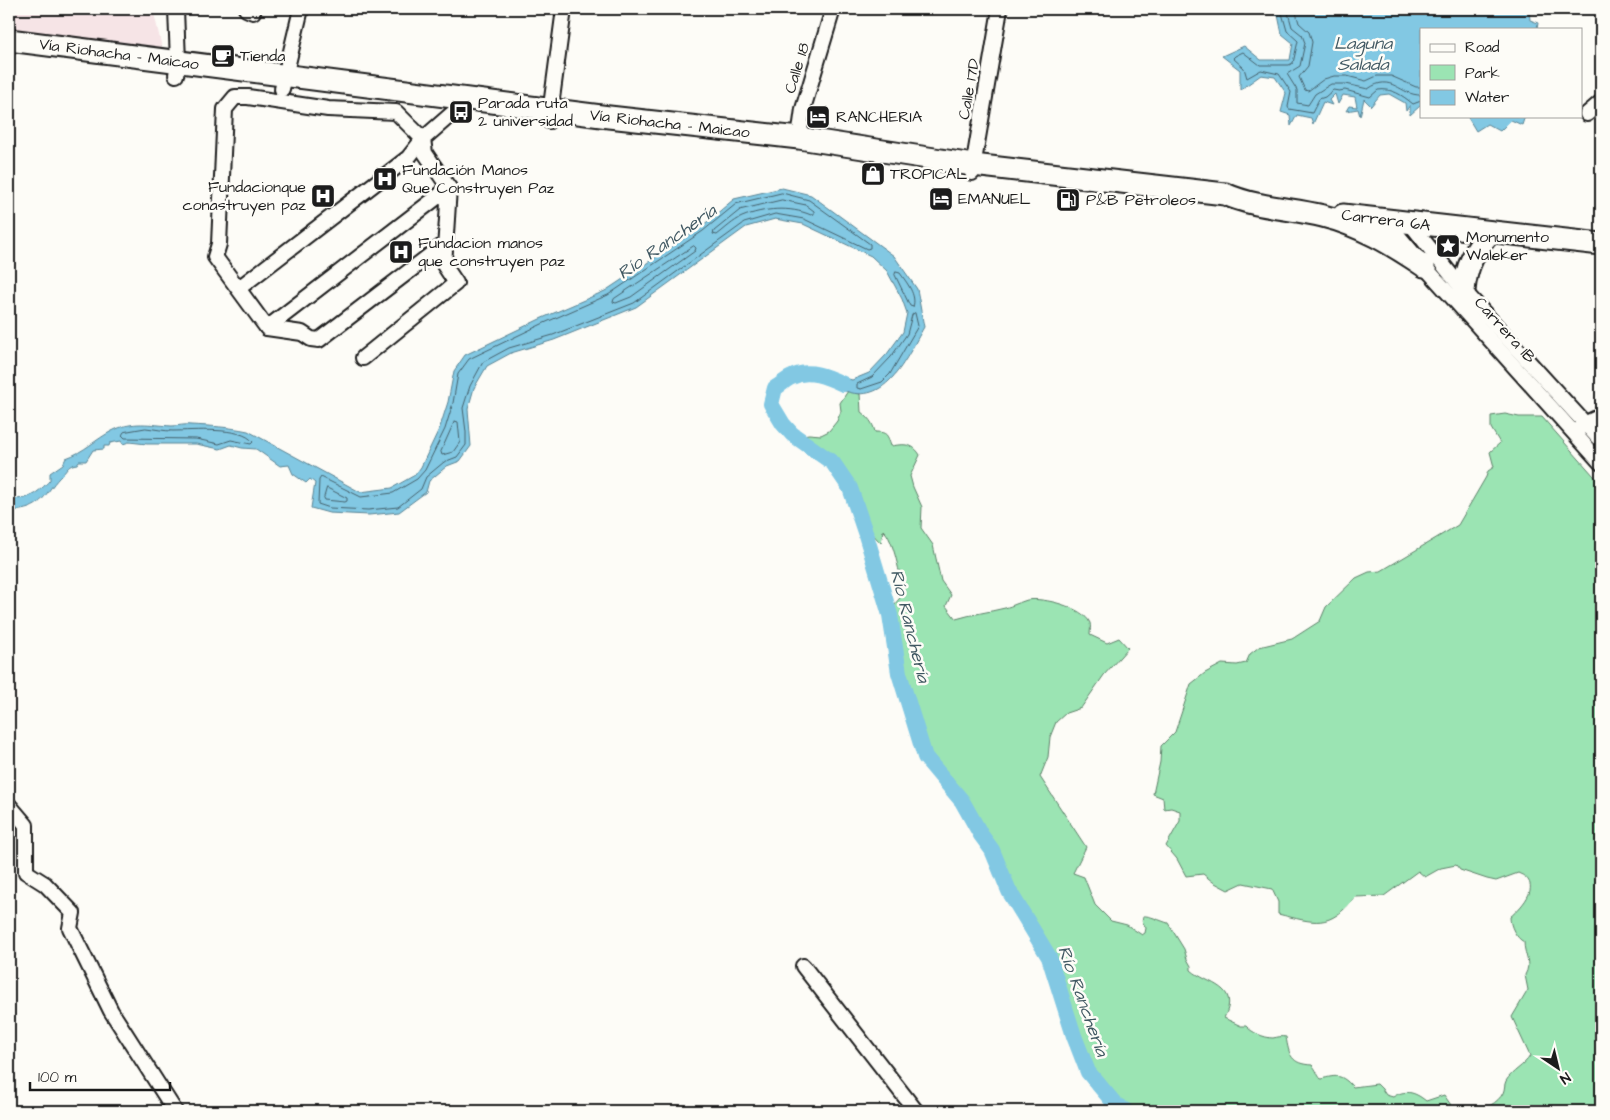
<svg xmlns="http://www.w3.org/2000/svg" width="1610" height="1120" viewBox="0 0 1610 1120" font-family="'Architects Daughter',sans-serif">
<rect width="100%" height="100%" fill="#fdfcf7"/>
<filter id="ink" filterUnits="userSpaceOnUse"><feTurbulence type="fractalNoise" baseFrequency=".02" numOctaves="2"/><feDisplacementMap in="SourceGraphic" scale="10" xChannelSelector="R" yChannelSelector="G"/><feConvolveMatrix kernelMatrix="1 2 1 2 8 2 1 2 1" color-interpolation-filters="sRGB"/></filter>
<g filter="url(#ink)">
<!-- built -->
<polygon fill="#f6e4e6" points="9,9 153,9 163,52 9,33"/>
<!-- green -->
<g fill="#9be4b3" stroke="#5c8068">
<path d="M848,391L860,394L861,412C868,417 873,423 875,432C888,432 887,435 891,446C904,444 913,443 920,455L910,476L913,487L922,507L921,528L933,545L941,581L951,595L946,606L956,619C972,614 989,612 1005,608C1012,606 1020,602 1027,600C1043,597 1083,607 1090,623C1091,626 1090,631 1090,635L1107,643L1119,638L1128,648L1104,675L1081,708L1066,713L1056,722L1050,737L1048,757L1040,777L1086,847L1073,873L1084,877L1095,905L1111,921L1127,925L1142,935L1145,933L1146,928L1142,921L1143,916C1149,915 1161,921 1168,923L1184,949L1187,959L1191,966V970C1208,985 1241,986 1224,1018L1241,1026H1246C1251,1032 1264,1038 1273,1038C1278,1037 1281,1036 1286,1037C1289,1055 1291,1064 1312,1065C1317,1070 1317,1075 1321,1079C1337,1075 1341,1074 1353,1087L1377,1084L1382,1089L1386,1095L1393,1097C1405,1089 1415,1092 1426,1101L1444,1095L1453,1108L1462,1111H1126L1115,1104L1088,1072L1074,1036L1049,957L1009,891L992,850L982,836L964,804L925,757L899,673L890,615L894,605L904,593C900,578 894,538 883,530L881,543C875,537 865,526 863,517C863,514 864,512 864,509C861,496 853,476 842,468L838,470L832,462L799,439L801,435L809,434L821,435L829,431L837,421L841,411L840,403Z"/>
<path d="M1505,414L1519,417H1542L1601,484V1111H1475C1485,1109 1498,1103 1503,1093C1505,1089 1504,1085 1506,1081C1512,1071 1524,1066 1530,1056L1512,1017L1528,990L1525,975C1532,963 1524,955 1524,942C1516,938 1510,926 1510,917C1523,906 1544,883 1518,873L1496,881L1487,879L1460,870L1456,865L1441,868L1425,877L1418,871L1384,896L1355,897C1329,930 1315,923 1278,914V902L1272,889L1243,883L1228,890L1213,882L1203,874L1186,876L1177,859L1166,846L1180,821V811L1171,808L1164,809L1163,798L1153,794L1160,762L1161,746L1175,732L1191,684L1205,673L1222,664L1237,665L1246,663L1250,654L1259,647L1292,639L1320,621L1326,607L1356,578L1369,572L1381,571L1458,525L1486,477L1488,471L1494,467L1490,452L1500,443L1491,428V416Z"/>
</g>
<!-- water -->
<g fill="#82c8e3" stroke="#598393">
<polygon points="1262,9 1529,9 1530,20 1538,23 1537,29 1421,29 1421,106 1420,106 1410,115 1410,105 1406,111 1405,103 1389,94 1380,95 1371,106 1364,99 1360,116 1358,109 1346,111 1349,106 1357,107 1355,97 1343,95 1338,104 1335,94 1329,100 1332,105 1323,102 1313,124 1311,118 1297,115 1291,126 1290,115 1281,112 1286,93 1275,77 1261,75 1240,90 1240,70 1222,56 1244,46 1261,60 1290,60 1293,43 1282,34 1278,15"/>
<polygon points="1467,116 1525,116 1522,125 1511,120 1500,131 1487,124 1476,131"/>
<path d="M782,188L811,195L894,256L917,289L924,327C905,360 885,411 838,388C832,385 827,379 823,375L838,376L852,380L869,373L887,354L903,332L907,313L902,299L887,271L871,256L803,224L775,219L746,227L636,307L554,340L511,353L487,366L474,388L468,409L471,446L460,461L447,466L429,481L426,492L399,512L369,515L329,513L311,508L315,483L310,479L306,483L293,474L289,465L280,466L256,449L242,448L231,445L220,449L196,444H147L129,442L123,444L121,441L110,443L109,446H104V449L93,450L86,461H79L77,464C68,465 68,469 62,475C46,490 45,506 21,510C16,510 13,511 9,510V497C26,503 39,492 50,480V473L63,464L66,458C84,452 96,439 112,431C133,420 150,425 172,426C178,426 185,424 191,425C210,426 229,427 248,431L360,492L392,488L415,475L421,467L440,427L448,402L454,371L465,355L540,319L605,291L701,227L734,199Z"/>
</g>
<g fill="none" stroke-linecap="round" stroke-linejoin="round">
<!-- shore -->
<g stroke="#45616c" stroke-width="1">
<path d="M1275,9L1282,13L1287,31L1298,41L1293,63L1289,65H1260L1243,52L1235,56L1233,58L1244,68L1247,78L1261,70L1279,74L1291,92L1288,107L1289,109L1312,113L1319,99L1325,97L1333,90L1339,91L1345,90L1370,97L1378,90C1392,88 1402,95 1413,104L1421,101"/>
<path d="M1287,9L1292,27L1302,35L1305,43L1300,66L1287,74L1297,90V103L1308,105L1315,94L1331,84H1346L1368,89C1392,72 1400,96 1421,95"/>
<polyline points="1295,9 1299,23 1309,32 1312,42 1308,66 1299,77 1305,90 1308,91 1324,79 1334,76 1347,76 1366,81 1377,76 1391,76 1416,87 1421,87"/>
<polygon points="782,193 809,200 870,244 870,248 867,249 804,219 775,214 744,223 634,303 553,335 509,348 483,362 470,386 463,408 466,432 466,445 457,457 444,462 426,477 421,489 398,507 368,510 330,508 318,504 319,480 321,477 361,497 393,493 417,479 425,470 445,429 453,403 458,374 469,359 542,324 608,295 703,231 736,204"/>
<path d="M782,200L806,205L814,211V214L811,215C790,206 764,208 742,217C733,221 725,229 717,235L713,234L714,231L740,210Z"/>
<polygon points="694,246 696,248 695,251 631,297 616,303 613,302 614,299"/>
<path d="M896,272L900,273C907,283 917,295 913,307L910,306L895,275Z"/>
<polygon points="915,313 918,326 890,374 882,382 861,389 857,388 857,384 872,377 891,357 907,334 912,315"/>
<polygon points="455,421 458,422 460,442 453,452 442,455 441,452"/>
<path d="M146,428C155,429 164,431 173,431C192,431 242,426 253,442L251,444L231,440L219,444L196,439L125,438L122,435L124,432Z"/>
<polygon points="327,488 347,498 347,501 345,502 325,500 324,498"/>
</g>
<!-- river -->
<path stroke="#82c8e3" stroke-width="16" d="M843,384C828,377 808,368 792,377C786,379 781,385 775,388L771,404L783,424L792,434L833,463L850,488L866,535L890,615L899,673L925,757L962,801L981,835L992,850L1009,891L1049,957L1074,1036L1088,1072L1115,1104L1126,1111"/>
<defs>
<g id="minor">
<polyline points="176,9 178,62 176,75"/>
<polyline points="246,9 253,12 254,9"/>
<polyline points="282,89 301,9"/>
<polyline points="1587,114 1601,102"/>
<polyline points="549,121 564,9"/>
<polyline points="799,138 803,109 833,9"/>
<polyline points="972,173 1000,9"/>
<polyline points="1384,219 1424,266 1601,463"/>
<polyline points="1409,222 1464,291 1601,441"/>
<polyline points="239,288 408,158 423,139 396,112 328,109 248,97 235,97 225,109 219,244 215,257 267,328 302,333 311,339 319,340 446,243"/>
<polyline points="267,328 449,188"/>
<polyline points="363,358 456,283 444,265 449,188 425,153 423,139 455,111 458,98"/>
<polyline points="1580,428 1586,423 1601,416"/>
<polyline points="9,805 26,825 26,872 45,884 73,913 70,928 111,1011 175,1111"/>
<polyline points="803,966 916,1111"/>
</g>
<g id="highway">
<path id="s1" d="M9,40L609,117L799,138L973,165L1225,194C1256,208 1291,208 1323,216C1360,225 1393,245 1424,266"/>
<polyline points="1343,215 1601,244"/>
<path d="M1464,291C1466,267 1474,250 1490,233"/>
</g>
</defs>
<!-- minor casing -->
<use href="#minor" stroke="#1c1c1c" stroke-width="18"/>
<!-- highway casing -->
<use href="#highway" stroke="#1c1c1c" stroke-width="25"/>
<!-- minor -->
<use href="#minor" stroke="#fdfcf7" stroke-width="14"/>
<!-- highway -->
<use href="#highway" stroke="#fdfcf7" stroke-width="21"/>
</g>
</g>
<!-- icons -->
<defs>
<symbol id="cafe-square" viewBox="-11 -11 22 22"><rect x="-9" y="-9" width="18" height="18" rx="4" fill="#1c1c1c" stroke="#fdfcf7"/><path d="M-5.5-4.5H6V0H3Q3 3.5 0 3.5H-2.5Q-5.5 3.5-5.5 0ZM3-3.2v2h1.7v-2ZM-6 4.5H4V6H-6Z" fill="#fff"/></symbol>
<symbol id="bus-square" viewBox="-11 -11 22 22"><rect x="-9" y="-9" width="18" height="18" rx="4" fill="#1c1c1c" stroke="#fdfcf7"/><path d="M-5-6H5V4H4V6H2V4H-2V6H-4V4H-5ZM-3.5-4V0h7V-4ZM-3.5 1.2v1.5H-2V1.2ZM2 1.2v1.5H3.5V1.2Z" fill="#fff"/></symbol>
<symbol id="hotel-square" viewBox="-11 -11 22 22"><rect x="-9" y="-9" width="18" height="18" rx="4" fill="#1c1c1c" stroke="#fdfcf7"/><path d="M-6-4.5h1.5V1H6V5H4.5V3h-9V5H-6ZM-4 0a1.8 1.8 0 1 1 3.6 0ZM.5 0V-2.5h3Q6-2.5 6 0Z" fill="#fff"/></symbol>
<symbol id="shop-square" viewBox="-11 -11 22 22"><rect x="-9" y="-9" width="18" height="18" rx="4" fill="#1c1c1c" stroke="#fdfcf7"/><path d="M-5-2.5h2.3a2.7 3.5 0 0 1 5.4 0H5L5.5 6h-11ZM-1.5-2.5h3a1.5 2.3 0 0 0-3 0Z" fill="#fff"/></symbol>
<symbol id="hospital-square" viewBox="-11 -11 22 22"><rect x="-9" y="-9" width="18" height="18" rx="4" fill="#1c1c1c" stroke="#fdfcf7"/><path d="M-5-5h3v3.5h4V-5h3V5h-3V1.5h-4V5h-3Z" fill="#fff"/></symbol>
<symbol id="fuel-square" viewBox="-11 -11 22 22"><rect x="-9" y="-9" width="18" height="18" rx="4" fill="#1c1c1c" stroke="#fdfcf7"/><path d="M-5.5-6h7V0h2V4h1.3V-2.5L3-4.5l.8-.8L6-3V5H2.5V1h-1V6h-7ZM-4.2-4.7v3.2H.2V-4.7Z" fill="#fff"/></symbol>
<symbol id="sight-square" viewBox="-11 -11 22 22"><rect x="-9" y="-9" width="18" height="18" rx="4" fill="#1c1c1c" stroke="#fdfcf7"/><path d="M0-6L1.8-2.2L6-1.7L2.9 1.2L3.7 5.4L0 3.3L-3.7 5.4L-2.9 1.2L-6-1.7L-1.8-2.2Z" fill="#fff"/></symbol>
</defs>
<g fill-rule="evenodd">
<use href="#cafe-square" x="209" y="42" width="28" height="28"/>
<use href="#bus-square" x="447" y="98" width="28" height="28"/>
<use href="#hotel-square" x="804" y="103" width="28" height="28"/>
<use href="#shop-square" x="859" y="160" width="28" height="28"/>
<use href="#hospital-square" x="371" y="165" width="28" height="28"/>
<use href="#hospital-square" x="309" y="182" width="28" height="28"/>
<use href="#hotel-square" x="927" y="185" width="28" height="28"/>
<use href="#fuel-square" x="1054" y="186" width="28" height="28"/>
<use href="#sight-square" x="1434" y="232" width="28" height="28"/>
<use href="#hospital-square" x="387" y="238" width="28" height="28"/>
</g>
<g text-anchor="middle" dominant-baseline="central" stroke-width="5" stroke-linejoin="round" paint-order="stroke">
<!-- street labels -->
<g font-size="16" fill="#1c1c1c" stroke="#fdfcf7">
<text stroke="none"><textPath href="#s1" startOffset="111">Vía Riohacha - Maicao</textPath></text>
<text transform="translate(797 68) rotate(-73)">Calle 18</text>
<text transform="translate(969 89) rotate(-80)">Calle 17D</text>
<text stroke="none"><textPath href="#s1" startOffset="666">Vía Riohacha - Maicao</textPath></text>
<text transform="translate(1386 220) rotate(7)">Carrera 6A</text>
<text transform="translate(1505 330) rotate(48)">Carrera 1B</text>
</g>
<!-- poi labels -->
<g font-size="16" fill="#1c1c1c" stroke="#fdfcf7" text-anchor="start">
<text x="240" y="56">Tienda</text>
<text x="478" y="103">Parada ruta<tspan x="478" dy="18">2 universidad</tspan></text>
<text x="836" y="117">RANCHERIA</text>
<text x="402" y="170">Fundación Manos<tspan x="402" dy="18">Que Construyen Paz</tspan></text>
<text x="890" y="174">TROPICAL</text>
<text x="306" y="187" text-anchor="end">Fundacionque<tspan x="306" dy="18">conastruyen paz</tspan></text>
<text x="958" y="199">EMANUEL</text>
<text x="1086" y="200">P&amp;B Petroleos</text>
<text x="1466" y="237">Monumento<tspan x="1466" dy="18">Waleker</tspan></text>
<text x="418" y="243">Fundacion manos<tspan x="418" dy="18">que construyen paz</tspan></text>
</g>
<!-- water labels -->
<g font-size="18" font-style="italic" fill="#405862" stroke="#fdfcf7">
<text x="1363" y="43">Laguna<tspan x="1363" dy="21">Salada</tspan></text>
<text transform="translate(667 242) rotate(-35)">Río Ranchería</text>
<text transform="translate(910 626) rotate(76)">Río Ranchería</text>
<text transform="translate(1083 1001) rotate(70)">Río Ranchería</text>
</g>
</g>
<!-- margin -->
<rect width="1610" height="1120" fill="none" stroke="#fdfcf7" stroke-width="30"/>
<rect x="15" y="15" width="1580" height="1090" fill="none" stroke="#1c1c1c" stroke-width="2" filter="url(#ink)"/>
<!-- legend -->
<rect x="1420" y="28" width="162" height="90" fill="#fdfcf7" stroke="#a3a29f"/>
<rect x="1430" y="44" width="25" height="8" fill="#fdfcf7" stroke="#a3a29f"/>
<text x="1465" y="52" font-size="15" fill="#1c1c1c">Road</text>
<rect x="1430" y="65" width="25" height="15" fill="#9be4b3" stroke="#a3a29f"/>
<text x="1465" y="78" font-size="15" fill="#1c1c1c">Park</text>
<rect x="1430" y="90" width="25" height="15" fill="#82c8e3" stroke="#a3a29f"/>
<text x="1465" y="102" font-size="15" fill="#1c1c1c">Water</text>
<!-- north arrow -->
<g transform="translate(1558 1068) rotate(145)" stroke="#fdfcf7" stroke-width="4" paint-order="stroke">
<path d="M0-4L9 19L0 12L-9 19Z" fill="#1c1c1c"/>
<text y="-8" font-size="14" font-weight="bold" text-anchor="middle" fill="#1c1c1c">N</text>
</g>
<!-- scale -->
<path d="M30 1082v8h140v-8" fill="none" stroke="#1c1c1c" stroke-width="2.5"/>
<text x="38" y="1082" font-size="15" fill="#1c1c1c" stroke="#fdfcf7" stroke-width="4" paint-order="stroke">100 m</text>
</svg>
